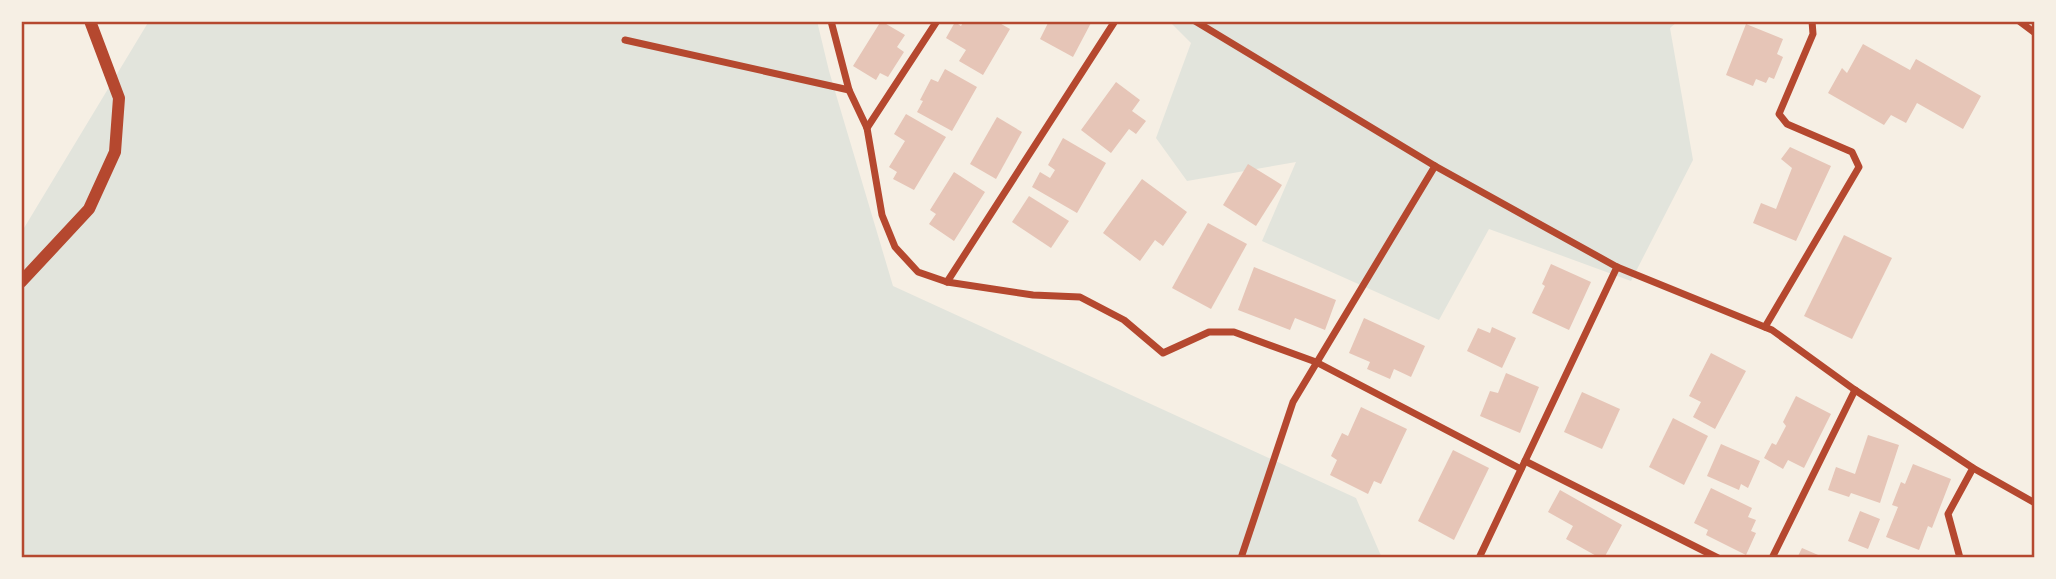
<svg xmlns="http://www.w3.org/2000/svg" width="2056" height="579" viewBox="0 0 2056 579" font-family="Ubuntu,sans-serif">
<rect width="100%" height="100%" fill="#f6efe4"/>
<!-- green -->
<g fill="#e2e4dc">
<polygon points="149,21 817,21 829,71 893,286 1356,498 1382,558 21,558 21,233"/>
<polygon points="1169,21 1678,21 1670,28 1693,160 1631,281 1489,229 1439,320 1262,241 1296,162 1187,181 1156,138 1191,43"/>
</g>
<!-- building -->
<g fill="#e6c5b7">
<polygon points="881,21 905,35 897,47 904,52 888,77 880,73 876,80 853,66"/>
<polygon points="964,21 996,21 1010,29 983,75 959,61 966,50 946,38 955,22 961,26"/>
<polygon points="1049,21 1092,21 1073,57 1040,39"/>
<polygon points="1746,24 1783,39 1777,54 1783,57 1774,79 1769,77 1766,83 1756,79 1753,86 1726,75"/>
<polygon points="1863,44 1910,70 1916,59 1981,96 1963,129 1917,103 1906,123 1891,115 1884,125 1828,93 1842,68 1847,73"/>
<polygon points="945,69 977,87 952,131 917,112 923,101 920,100 931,79 938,82"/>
<polygon points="1116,82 1140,100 1132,111 1146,121 1136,134 1129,129 1111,153 1081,130"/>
<polygon points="906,114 946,137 914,190 893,179 897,172 889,167 905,141 894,134"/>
<polygon points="997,117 1022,132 996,179 970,164"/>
<polygon points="1063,138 1106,163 1077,213 1032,187 1040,172 1050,178 1055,170 1048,165"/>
<polygon points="1790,147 1831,166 1796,241 1753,223 1761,203 1776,209 1792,168 1781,159"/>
<polygon points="1248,164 1282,185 1256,226 1223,205"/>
<polygon points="954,172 985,192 954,241 929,224 936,214 930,210"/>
<polygon points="1142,179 1187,212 1163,246 1155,240 1140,261 1103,233"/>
<polygon points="1029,196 1069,221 1051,248 1012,222"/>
<polygon points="1208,223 1247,244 1211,309 1172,288"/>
<polygon points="1844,235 1892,258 1852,339 1804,316"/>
<polygon points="1551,264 1591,282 1569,330 1532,313 1545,286 1542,284"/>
<polygon points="1254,267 1336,300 1325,330 1295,318 1290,330 1238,310"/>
<polygon points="1364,318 1425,346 1411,377 1394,369 1390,379 1367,369 1370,362 1349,353"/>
<polygon points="1492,327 1516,338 1502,368 1467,351 1478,328 1490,333"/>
<polygon points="1711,353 1746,371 1715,429 1693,417 1701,402 1689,396"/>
<polygon points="1506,373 1539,387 1520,433 1480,416 1490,391 1498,393"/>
<polygon points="1582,392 1620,409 1602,449 1564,432"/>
<polygon points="1796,396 1831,414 1804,468 1788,460 1783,469 1764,458 1772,443 1776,445 1786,426 1783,422"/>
<polygon points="1361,407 1407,429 1381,484 1374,481 1368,494 1330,475 1337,460 1331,456 1342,433 1348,436"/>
<polygon points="1673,418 1708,436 1684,485 1649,467"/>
<polygon points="1868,435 1899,445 1880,503 1851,493 1849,497 1828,490 1836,467 1855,474"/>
<polygon points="1721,444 1760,461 1748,488 1741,484 1739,490 1707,476"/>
<polygon points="1453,450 1489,468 1454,540 1418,521"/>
<polygon points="1913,464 1951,479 1932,528 1928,526 1919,550 1886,537 1898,507 1892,505 1901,482 1905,484"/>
<polygon points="1711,488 1752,508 1748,517 1756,520 1751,531 1756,533 1746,555 1706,535 1708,530 1694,523"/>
<polygon points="1560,490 1622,525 1604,558 1600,558 1566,539 1573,526 1548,512"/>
<polygon points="1860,511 1880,519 1868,549 1848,541"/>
<polygon points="1802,548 1825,558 1797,558"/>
</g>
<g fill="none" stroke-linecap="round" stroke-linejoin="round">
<!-- minor -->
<g stroke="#b5482f" stroke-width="7">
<polyline points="831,21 849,90 867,128 882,215 895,247 918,272 947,282 1033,295 1080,297 1124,320 1163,353 1209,332 1234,332 1316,362 1521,469"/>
<polyline points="1195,21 1435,166 1617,267 1772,330 1855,390 1973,468 2035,503"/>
<polyline points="2019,21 2035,33"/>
<polyline points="625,40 849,90"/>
<polyline points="867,128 937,21"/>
<polyline points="947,282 1115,21"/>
<polyline points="1765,327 1859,167 1852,152 1787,124 1779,114 1813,34 1812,21"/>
<polyline points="1525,461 1718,558"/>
<polyline points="1241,558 1293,402 1435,166"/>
<polyline points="1479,558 1617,267"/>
<polyline points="1772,558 1855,390"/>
<polyline points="1960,558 1948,514 1973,468"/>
</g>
<!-- tertiary -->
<polyline stroke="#b5482f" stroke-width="12" points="21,282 89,209 115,152 119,98 90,21"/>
</g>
<!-- border -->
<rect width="2056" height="579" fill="none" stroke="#f6efe4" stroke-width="46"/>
<rect x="23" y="23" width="2010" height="533" fill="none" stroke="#b5482f" stroke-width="2.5"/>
</svg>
